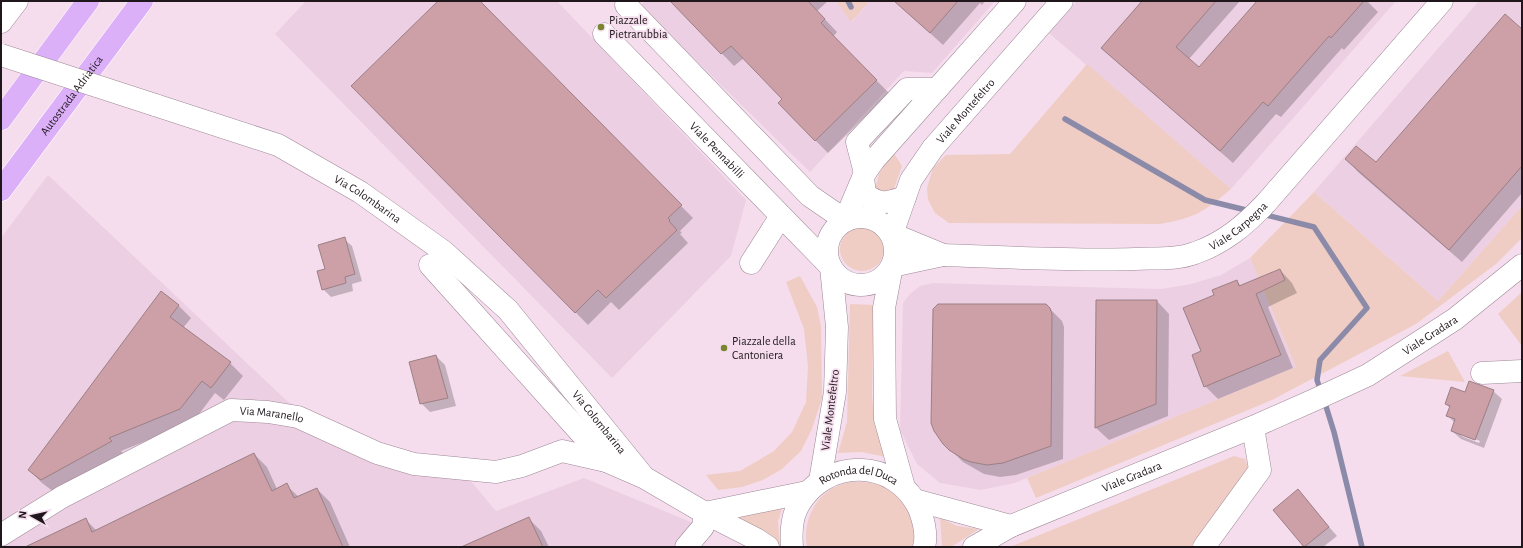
<svg xmlns="http://www.w3.org/2000/svg" width="1523" height="548" viewBox="0 0 1523 548" font-family="'Alegreya Sans',sans-serif">
<rect width="100%" height="100%" fill="#f5dded"/>
<!-- built -->
<g fill="#edcfe3">
<polygon points="306,1 557,1 746,200 731,256 612,378 275,34"/>
<polygon points="645,1 836,1 852,22 870,1 995,1 932,73 904,71 810,172 640,6"/>
<polygon points="1077,1 1396,1 1231,189 1049,33"/>
<polygon points="1479,1 1518,1 1522,4 1522,206 1438,301 1314,192"/>
<polygon points="48,175 287,401 366,451 464,473 496,511 584,478 703,527 691,547 1,547 1,238"/>
<polygon points="1250,258 1296,367 1015,483 981,490 940,483 917,464 900,430 903,303 911,293 920,286 933,283 1161,289 1191,284 1221,275"/>
</g>
<!-- green -->
<g fill="#f0cdc4">
<polygon points="836,1 870,1 851,22"/>
<path d="M1087,64L1231,189C1204,212 1195,218 1160,224L949,223L935,213L928,200L927,188L933,168L946,155L1010,154Z"/>
<polygon points="893,152 902,166 891,197 874,193 879,174"/>
<polygon points="1314,192 1438,301 1522,206 1522,238 1496,264 1416,324 1272,400 1036,498 1027,478 1296,367 1250,258"/>
<circle cx="862" cy="249" r="22"/>
<polygon points="800,276 817,307 821,327 822,398 812,429 801,451 782,469 763,480 742,487 718,490 706,475 740,471 774,451 792,432 806,402 808,367 804,329 786,282"/>
<polygon points="1522,292 1522,346 1498,314"/>
<polygon points="850,304 874,305 872,396 875,427 886,457 862,452 838,453 847,422"/>
<polygon points="1448,351 1465,382 1400,376"/>
<polygon points="1234,456 1245,459 1249,471 1235,492 1192,547 1010,547"/>
<path d="M850,482C862,482 873,481 884,487C904,497 920,524 913,547H807C802,524 814,497 835,487C840,485 845,483 850,482Z"/>
<polygon points="785,500 778,521 780,544 731,517"/>
<polygon points="940,518 957,526 979,529 951,547 942,547"/>
</g>
<!-- shadow -->
<g fill="#0003" fill-rule="evenodd">
<polygon points="439,1 479,1 693,218 680,231 682,233 680,234 688,243 619,310 611,302 588,325 353,86"/>
<polygon points="671,1 828,1 817,11 837,32 833,37 889,93 828,153 815,140 784,99 744,58 734,66"/>
<polygon points="895,1 985,1 982,5 980,3 943,45"/>
<polygon points="1143,1 1240,1 1189,59 1199,68 1258,1 1367,1 1378,12 1344,50 1342,48 1281,117 1276,114 1233,163 1115,60"/>
<polygon points="1522,31 1522,193 1462,262 1358,172 1346,159 1376,164"/>
<polygon points="344,239 352,246 362,281 352,284 353,291 331,297 323,289 326,270"/>
<polygon points="1280,270 1292,283 1297,293 1268,307 1293,368 1218,399 1205,386 1203,352 1216,295 1237,281 1241,286"/>
<polygon points="1097,301 1157,301 1169,314 1168,416 1109,440 1096,428"/>
<polygon points="178,305 191,318 183,328 230,363 243,376 224,400 215,393 193,422 121,451 124,454 54,492 42,483 29,470"/>
<polygon points="1049,308 1062,321 1064,327 1063,459 1016,475 1000,477 984,474 963,462 944,443"/>
<polygon points="436,356 445,365 456,406 430,412 421,403"/>
<path d="M1493,391L1502,399L1484,448L1461,439L1452,431L1455,423L1447,415L1450,408L1446,404ZM1461,434L1480,441L1479,443L1461,436Z"/>
<polygon points="254,454 267,467 277,489 286,485 299,497 317,489 330,502 350,547 28,547 85,519 97,531"/>
<polygon points="1298,491 1337,536 1323,547 1305,547 1275,510"/>
<polygon points="528,518 541,531 549,547 463,547"/>
</g>
<g fill="none" stroke-linecap="round" stroke-linejoin="round">
<!-- stream -->
<g stroke="#8c8aa9" stroke-width="5.5">
<polyline points="848,1 851,7"/>
<polyline points="1065,119 1205,200 1250,211"/>
<polyline points="1262,214 1314,227 1367,308 1320,360 1317,380 1321,392"/>
<polyline points="1324,400 1334,432 1362,547"/>
</g>
</g>
<!-- building -->
<g fill="#cd9fa7" stroke="#9b8085">
<polygon points="438,1 480,1 682,205 668,218 670,220 669,221 677,230 606,298 598,290 575,313 351,86"/>
<polygon points="670,1 808,1 825,19 821,23 877,80 815,141 778,103 782,99 731,46 721,54"/>
<polygon points="894,1 958,1 930,33"/>
<polygon points="1142,1 1216,1 1176,47 1199,67 1257,1 1364,1 1331,38 1329,36 1268,106 1263,102 1220,151 1101,48"/>
<polygon points="1505,14 1522,29 1522,166 1449,250 1345,159 1356,146 1376,162"/>
<polygon points="345,237 355,274 345,277 346,283 322,290 317,271 325,269 318,245"/>
<polygon points="1280,269 1285,280 1256,294 1281,355 1204,387 1192,355 1201,351 1183,308 1214,295 1212,290 1237,280 1239,286"/>
<polygon points="161,291 179,305 170,317 231,362 211,388 202,381 180,409 109,438 112,441 41,480 28,470"/>
<polygon points="1096,300 1157,300 1156,404 1095,428"/>
<polygon points="938,304 1046,304 1050,308 1052,314 1051,446 1003,463 987,465 971,462 963,459 949,450 943,444 934,431 931,423 933,309"/>
<polygon points="436,355 448,398 420,404 409,362"/>
<polygon points="1469,381 1494,390 1475,440 1451,431 1455,419 1446,416 1450,406 1445,404 1451,387 1465,392"/>
<polygon points="254,453 272,491 287,483 294,498 317,488 343,547 25,547 86,518 92,532"/>
<polygon points="1298,489 1329,527 1304,547 1273,510"/>
<polygon points="529,517 543,547 461,547"/>
</g>
<g fill="none" stroke-linecap="round" stroke-linejoin="round">
<defs>
<g id="minor">
<polyline points="626,5 810,196 845,220 865,173 874,160 1015,1"/>
<polyline points="1,22 17,1"/>
<path id="s1" d="M604,34L831,267L837,327L835,392L820,481"/>
<path id="s2" d="M155,105L278,145L360,192L443,251L508,310L643,476"/>
<polyline points="865,173 857,142 907,89 937,89"/>
<path d="M863,178L865,194C881,206 887,203 905,197"/>
<circle cx="861" cy="251" r="34"/>
<path id="s3" d="M943,255C1007,257 1071,261 1135,259C1154,258 1177,260 1195,253C1224,243 1245,225 1266,203L1442,1"/>
<polyline points="751,263 781,216"/>
<polyline points="430,265 606,461"/>
<polyline points="1482,373 1522,371"/>
<path id="s4" d="M904,487L885,419L884,308L892,266L943,255L892,234L911,180L933,148L1062,1"/>
<polyline points="915,500 1011,526"/>
<polyline points="705,513 807,492"/>
<path id="s5" d="M1,535L62,497L231,410L268,412L298,417L377,453L414,464L496,472L522,466L562,451L606,461L645,478L705,513L756,539L768,547"/>
<polyline points="686,547 703,527 705,513"/>
<path id="s6" d="M792,547C791,534 791,520 797,508C824,456 897,457 920,511C924,522 927,536 924,547"/>
<path id="s7" d="M974,547L1011,526L1253,427L1314,400L1368,375L1455,319L1522,265"/>
<polyline points="1204,547 1260,470 1253,427"/>
</g>
<g id="highway">
<polyline points="1,119 88,1"/>
<path id="s8" d="M1,190L142,1"/>
</g>
</defs>
<!-- minor casing -->
<use href="#minor" stroke="#9d8896" stroke-width="23"/>
<!-- highway casing -->
<use href="#highway" stroke="#fff" stroke-width="23"/>
<!-- minor -->
<use href="#minor" stroke="#fff" stroke-width="22"/>
<!-- highway -->
<use href="#highway" stroke="#dcaff9" stroke-width="22"/>
<defs>
<polyline id="minor-bridge" points="1,55 155,105"/>
</defs>
<!-- minor-bridge casing -->
<use href="#minor-bridge" stroke="#9d8896" stroke-width="23" stroke-linecap="butt"/>
<!-- minor-bridge -->
<use href="#minor-bridge" stroke="#fff" stroke-width="22"/>
</g>
<!-- markers -->
<g fill="#798431" stroke="#f5dded" stroke-width="1.5">
<circle cx="601" cy="27" r="4"/>
<circle cx="724" cy="348" r="4"/>
</g>
<g text-anchor="middle" dominant-baseline="central" stroke-width="3.5" stroke-linejoin="round" paint-order="stroke">
<!-- poi labels -->
<g font-size="12" fill="#1f171c" stroke="#f5dded" text-anchor="start">
<text x="609" y="20">Piazzale<tspan x="609" dy="14">Pietrarubbia</tspan></text>
<text x="732" y="341">Piazzale della<tspan x="732" dy="14">Cantoniera</tspan></text>
</g>
<!-- street labels -->
<g font-size="12" fill="#1f171c" stroke="#f5dded">
<text stroke="none"><textPath href="#s8" startOffset="118">Autostrada Adriatica</textPath></text>
<text stroke="none"><textPath href="#s4" startOffset="477">Viale Montefeltro</textPath></text>
<text stroke="none"><textPath href="#s1" startOffset="162">Viale Pennabilli</textPath></text>
<text stroke="none"><textPath href="#s2" startOffset="234">Via Colombarina</textPath></text>
<text stroke="none"><textPath href="#s3" startOffset="304">Viale Carpegna</textPath></text>
<text stroke="none"><textPath href="#s7" startOffset="504">Viale Gradara</textPath></text>
<text transform="translate(830 410) rotate(-83)">Viale Montefeltro</text>
<text stroke="none"><textPath href="#s5" startOffset="303">Via Maranello</textPath></text>
<text stroke="none"><textPath href="#s2" startOffset="558">Via Colombarina</textPath></text>
<text stroke="none"><textPath href="#s7" startOffset="173">Viale Gradara</textPath></text>
<text stroke="none"><textPath href="#s6" startOffset="116">Rotonda del Duca</textPath></text>
</g>
</g>
<!-- border -->
<rect width="1523" height="548" fill="none" stroke="#1f171c" stroke-width="4"/>
<!-- north arrow -->
<g transform="translate(32 516) rotate(278)" stroke="#f5dded" stroke-width="3" paint-order="stroke">
<path d="M0-3L7 15L0 10L-7 15Z" fill="#1f171c"/>
<text y="-6" font-size="11" font-weight="bold" text-anchor="middle" fill="#1f171c">N</text>
</g>
</svg>
